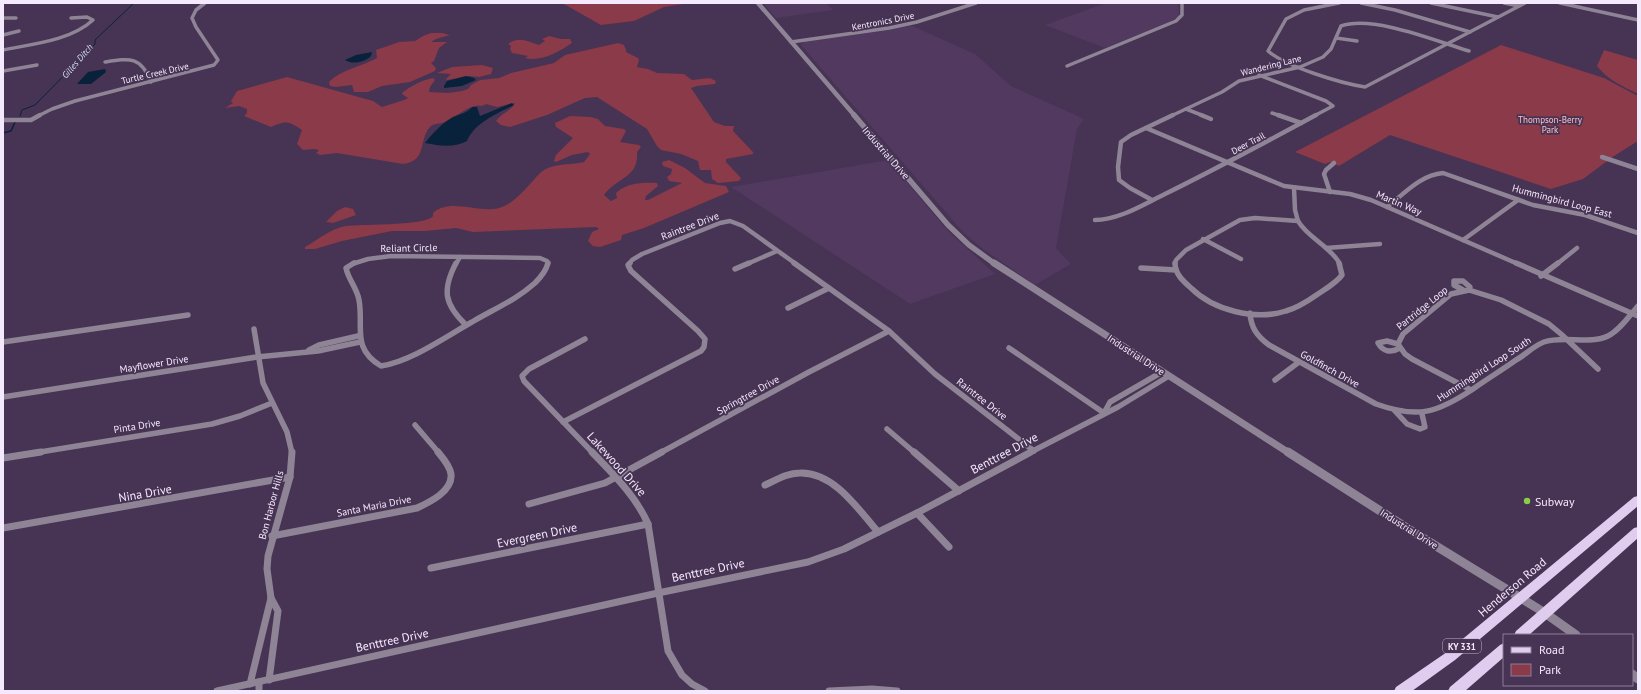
<svg xmlns="http://www.w3.org/2000/svg" width="1641" height="694" viewBox="0 0 1641 694" font-family="'PT Sans',sans-serif">
<rect width="100%" height="100%" fill="#473353"/>
<!-- built -->
<g fill="#513960">
<polygon points="763,3 826,3 833,10 776,18"/>
<polygon points="1106,3 1178,3 1179,16 1167,23 1105,48 1045,25"/>
<polygon points="910,25 975,54 1011,86 1084,119 1077,129 1056,248 1071,264 1035,285 983,249 963,232 801,45 805,41"/>
<polygon points="888,160 948,231 995,274 910,304 731,187"/>
</g>
<!-- green -->
<g fill="#8a3a48">
<polygon points="562,3 690,3 664,7 634,21 601,25"/>
<path d="M431,33H442L450,35L436,39L431,42H447L439,48L434,61L431,63L436,68L435,71L410,82L382,86L368,92H354L352,85L336,87L330,86L329,82C342,69 361,67 377,58L376,50L399,42L415,41L423,36Z"/>
<path d="M549,36L561,39H570L572,43C559,52 541,62 525,58L528,56L512,53L510,49L511,46L508,44C518,36 528,41 539,45L545,41L542,39Z"/>
<path d="M618,43L624,45L626,50V52L638,58L639,60L637,67L648,69L657,73L684,74L692,80L710,78L716,81L715,84L697,86L691,88L714,122L725,126H734L733,131L753,152V154L726,159V162L741,178L739,181L718,183L712,179L711,170H700L698,161L681,154L661,150L657,146L647,129L597,97L585,98L547,115L510,127L501,125L496,121C501,114 512,110 515,103L497,107L486,104C481,108 478,104 472,107C463,110 454,118 445,122C440,124 434,123 430,127C418,140 428,161 403,164L337,153L320,155L316,153L319,150L314,149L303,150L297,144L302,130C289,121 286,120 271,127L244,116L247,113V109L239,106L225,108L233,103L231,101L237,91L287,77L373,101L382,107L404,100L408,98L402,94L403,92C412,86 421,80 433,78L435,80L430,87L429,92L448,93L462,91L468,89L471,85L480,80L499,78L511,73L554,63L565,55Z"/>
<polygon points="1501,45 1604,78 1638,96 1638,141 1614,156 1583,179 1551,189 1390,135 1339,166 1330,162 1325,164 1295,152"/>
<path d="M1604,50L1638,60V94C1622,86 1608,80 1597,66Z"/>
<polygon points="482,65 493,68 491,74 479,77 469,76 447,80 446,79 451,74 437,73 452,67"/>
<path d="M570,116L590,117L598,119L605,126L624,129L626,131L620,142L639,145L641,147L637,152C639,178 617,177 604,195L611,201L617,198L616,193C626,183 643,182 657,183L658,186L646,196L645,200H648L682,183L669,181L667,177L671,174L672,169L663,166L662,162L669,160L685,168L705,183L726,186L729,192L644,228L622,235L621,240L600,247L593,246L588,241L592,232L599,229L596,227L473,232L456,228L425,231H392L342,241L315,249H305V247C318,240 331,228 346,226C362,224 426,226 433,216V213C449,199 474,211 493,209C508,208 520,195 530,184C536,178 540,171 548,168C560,163 572,165 584,162L590,154L588,152L572,155L556,162L554,161L556,155L573,138L556,127L555,123Z"/>
<polygon points="345,207 353,209 356,215 333,223 326,222 337,211"/>
</g>
<!-- water -->
<g fill="#09223c">
<path d="M372,52L371,56C365,62 353,65 345,60L356,55Z"/>
<polygon points="105,69 106,72 91,84 77,84 88,72"/>
<polygon points="466,76 474,78 476,80 462,86 444,88 444,86 447,81"/>
<path d="M512,103L514,105C498,113 474,123 467,141C453,148 441,146 425,143C432,134 442,123 453,117C460,114 467,113 472,107H477L480,116Z"/>
</g>
<g fill="none" stroke-linecap="round" stroke-linejoin="round">
<!-- stream-far1 -->
<polyline stroke="#09223c" stroke-width="1" points="20,116 22,110 35,105 95,44 95,40 134,3"/>
<!-- stream -->
<polyline stroke="#09223c" stroke-width="1.5" points="3,133 11,131 15,122"/>
<!-- minor-far3 -->
<g stroke="#8e8495" stroke-width="3.5">
<path d="M1339,3L1304,10L1286,19L1268,51C1287,67 1340,83 1365,87L1525,3"/>
<polyline points="1361,3 1395,10 1470,32"/>
<polyline points="1431,3 1498,17"/>
<polyline points="1504,3 1519,6"/>
<polyline points="1560,3 1638,20"/>
<polyline points="3,18 16,18"/>
<polyline points="3,35 19,31"/>
<polyline points="1336,38 1357,41"/>
<polyline points="791,42 889,28 917,22 976,3"/>
<path d="M3,50C32,44 70,41 93,20L87,17L71,18"/>
<path d="M105,62C130,58 141,56 151,82"/>
<polyline points="1067,66 1176,21 1182,15 1182,3"/>
<polyline points="3,71 37,65"/>
<polyline points="1259,75 1326,101 1333,106 1314,116"/>
<polyline points="1186,109 1204,116"/>
<polyline points="1272,113 1281,116"/>
<polyline points="38,116 52,109 75,101 214,65 218,60 196,27 192,18 196,10 205,3"/>
<path d="M1171,116L1222,92L1239,81L1300,67L1323,57L1331,49L1341,26C1373,15 1436,41 1469,51"/>
</g>
<!-- minor-far2 -->
<g stroke="#8e8495" stroke-width="4.5">
<polyline points="1201,115 1211,119"/>
<polyline points="1278,115 1301,123"/>
<polyline points="3,120 31,120 40,115"/>
<polyline points="1146,128 1284,186 1350,194 1371,200 1518,264"/>
<polyline points="1602,157 1638,169"/>
<polyline points="1294,188 1295,210 1298,221"/>
<polyline points="1330,192 1324,174 1326,170 1334,163"/>
<polyline points="1152,200 1130,188 1119,180 1118,167 1121,142 1131,135 1173,115"/>
<path d="M1387,207C1404,194 1420,175 1443,173L1533,205L1585,215L1638,233"/>
<path d="M1095,220C1119,220 1144,204 1165,194C1216,169 1266,142 1316,115"/>
<path d="M1298,221C1308,238 1330,246 1340,264"/>
<polyline points="1203,239 1241,259"/>
<polyline points="1463,240 1518,200"/>
<polyline points="1326,248 1380,244"/>
<polyline points="352,264 368,259 391,256 540,258 547,261 548,264"/>
<polyline points="456,264 460,257"/>
<polyline points="629,264 632,260 642,254 720,223 730,221 743,226 796,264"/>
<polyline points="747,264 777,251"/>
<polyline points="1175,264 1176,260 1186,250 1240,220 1255,218 1298,221"/>
<polyline points="1557,264 1577,248"/>
</g>
<!-- minor-far1 -->
<g stroke="#8e8495" stroke-width="5.5">
<path d="M354,263L346,268C348,279 357,288 359,300C364,327 351,348 381,366C412,361 445,337 472,322C494,309 516,300 535,283C541,277 546,271 548,263"/>
<path d="M456,263C442,290 444,304 466,325"/>
<polyline points="794,263 889,331 935,374 1034,451"/>
<path d="M1175,263C1175,274 1183,281 1191,288C1213,310 1255,321 1286,311C1297,308 1308,301 1318,294C1327,288 1336,283 1342,275L1339,263"/>
<polyline points="1516,263 1638,316"/>
<polyline points="1141,268 1176,270"/>
<polyline points="735,269 749,263"/>
<polyline points="1541,276 1558,263"/>
<polyline points="1463,290 1454,285 1454,281 1463,281 1470,287 1469,290"/>
<polyline points="788,308 829,288"/>
<path d="M1250,313C1251,328 1257,336 1269,345L1376,404C1418,419 1437,413 1473,389C1487,379 1502,370 1516,360C1525,355 1535,345 1544,342C1564,335 1590,345 1608,336C1620,330 1629,316 1638,306"/>
<polyline points="254,329 263,383 287,432 292,453"/>
<polyline points="585,339 529,369 522,376 524,381 593,453"/>
<polyline points="3,342 188,315"/>
<path d="M1398,344L1387,341L1378,343C1383,352 1391,353 1400,348"/>
<polyline points="1009,348 1104,413"/>
<polyline points="309,350 319,345 358,336"/>
<polyline points="1275,380 1299,362"/>
<polyline points="1471,390 1412,359 1405,354 1398,344 1403,334 1451,294 1469,290 1501,300 1549,324 1561,334 1598,369"/>
<polyline points="3,397 257,357 318,351 360,342"/>
<polyline points="1395,411 1407,424 1420,429 1425,427 1422,414"/>
<polyline points="1104,413 1110,402 1162,372"/>
<polyline points="563,422 701,351 704,347 705,339 698,331 631,271 628,265 630,263"/>
<polyline points="415,425 439,453"/>
<polyline points="887,429 915,453"/>
<polyline points="34,453 212,424 240,416 272,403"/>
<polyline points="660,453 809,372 889,331"/>
<polyline points="1029,453 1118,407 1169,376"/>
</g>
<!-- minor -->
<g stroke="#8e8495" stroke-width="7">
<path d="M592,452C613,474 636,496 648,524L668,651L682,675L692,684L705,691"/>
<polyline points="914,452 959,491"/>
<polyline points="3,458 41,452"/>
<path d="M765,485C776,480 787,473 800,473C834,472 858,509 878,532"/>
<polyline points="529,504 605,483 662,452"/>
<polyline points="917,513 949,547"/>
<polyline points="3,528 290,477"/>
<path d="M272,536L417,508C430,502 453,491 451,474C450,466 443,458 438,452"/>
<polyline points="431,568 648,524"/>
<polyline points="269,680 278,611 271,598"/>
<polyline points="259,682 259,691"/>
<polyline points="250,684 271,598 267,569 268,556 290,477 292,452"/>
<polyline points="217,691 658,593 808,562 844,549 917,513 1031,452"/>
<polyline points="829,691 872,689 897,691"/>
</g>
<!-- tertiary-far3 -->
<polyline stroke="#8e8495" stroke-width="4.5" points="758,3 855,116"/>
<!-- tertiary-far2 -->
<polyline stroke="#8e8495" stroke-width="5.5" points="854,115 948,225 969,245 995,264"/>
<!-- tertiary-far1 -->
<polyline stroke="#8e8495" stroke-width="7" points="994,263 1289,453"/>
<!-- tertiary -->
<g stroke="#8e8495" stroke-width="9">
<polyline points="1288,452 1410,530 1545,613 1576,635"/>
<polyline points="1632,674 1638,679"/>
</g>
<!-- primary -->
<g fill="#e0ccee" fill-rule="evenodd">
<polygon points="1638,496 1638,506 1455,660 1412,691 1394,691 1396,687 1447,652 1634,497"/>
<polygon points="1638,527 1638,538 1529,635 1514,635 1516,631 1634,528"/>
<polygon points="1504,643 1504,657 1465,691 1448,691 1450,687 1500,645"/>
</g>
</g>
<!-- markers -->
<circle fill="#8bce46" stroke="#473353" stroke-width="1.5" cx="1527" cy="501" r="4"/>
<g text-anchor="middle" dominant-baseline="central" stroke-width="3.5" stroke-linejoin="round" paint-order="stroke">
<!-- far-street labels -->
<g font-size="9" fill="#f5e9fd" stroke="#473353">
<text transform="translate(883 21) rotate(-11)">Kentronics Drive</text>
<text transform="translate(1271 65) rotate(-14)">Wandering Lane</text>
<text transform="translate(155 73) rotate(-13)">Turtle Creek Drive</text>
<text transform="translate(1248 143) rotate(-28)">Deer Trail</text>
</g>
<!-- far-water labels -->
<g font-size="9" font-style="italic" fill="#cddff5" stroke="#473353">
<text transform="translate(77 61) rotate(-49)">Gilles Ditch</text>
</g>
<!-- far-park labels -->
<g font-size="9" fill="#fec1c7" stroke="#473353">
<text x="1550" y="119">Thompson-Berry<tspan x="1550" dy="10">Park</tspan></text>
</g>
<!-- shield labels -->
<rect fill="#473353" stroke="#c1b2ca" stroke-width="1" x="1443" y="639" width="38" height="14" rx="3"/>
<g font-size="9" font-weight="bold" fill="#f5e9fd">
<text x="1462" y="646">KY 331</text>
</g>
<!-- street labels -->
<g font-size="10" fill="#f5e9fd" stroke="#473353">
<text transform="translate(886 153) rotate(49)">Industrial Drive</text>
<text transform="translate(1562 201) rotate(15)">Hummingbird Loop East</text>
<text transform="translate(1399 203) rotate(23)">Martin Way</text>
<text transform="translate(690 226) rotate(-21)">Raintree Drive</text>
<text transform="translate(409 248) rotate(-1)">Reliant Circle</text>
<text transform="translate(1422 308) rotate(-39)">Partridge Loop</text>
<text transform="translate(1136 355) rotate(33)">Industrial Drive</text>
<text transform="translate(154 364) rotate(-9)">Mayflower Drive</text>
<text transform="translate(1330 369) rotate(29)">Goldfinch Drive</text>
<text transform="translate(1484 369) rotate(-33)">Hummingbird Loop South</text>
<text transform="translate(748 395) rotate(-29)">Springtree Drive</text>
<text transform="translate(982 399) rotate(38)">Raintree Drive</text>
<text transform="translate(137 426) rotate(-9)">Pinta Drive</text>
<text transform="translate(271 505) rotate(-75)">Bon Harbor Hills</text>
<text transform="translate(374 506) rotate(-11)">Santa Maria Drive</text>
<text transform="translate(1409 529) rotate(32)">Industrial Drive</text>
</g>
<!-- near-street labels -->
<g font-size="12" fill="#f5e9fd" stroke="#473353">
<text transform="translate(1004 453) rotate(-28)">Benttree Drive</text>
<text transform="translate(617 464) rotate(48)">Lakewood Drive</text>
<text transform="translate(145 493) rotate(-10)">Nina Drive</text>
<text transform="translate(537 535) rotate(-12)">Evergreen Drive</text>
<text transform="translate(708 570) rotate(-12)">Benttree Drive</text>
<text transform="translate(1512 587) rotate(-40)">Henderson Road</text>
<text transform="translate(392 640) rotate(-12)">Benttree Drive</text>
</g>
<!-- near-poi labels -->
<g font-size="12" fill="#f5e9fd" stroke="#473353" text-anchor="start">
<text x="1535" y="501">Subway</text>
</g>
</g>
<!-- border -->
<rect width="1641" height="694" fill="none" stroke="#f5e9fd" stroke-width="8"/>
<!-- legend -->
<rect x="1503" y="634" width="130" height="52" fill="#473353" stroke="#8d7c97"/>
<rect x="1511" y="647" width="20" height="6" fill="#e0ccee" stroke="#8d7c97"/>
<text x="1539" y="654" font-size="12" fill="#f5e9fd">Road</text>
<rect x="1511" y="664" width="20" height="12" fill="#8a3a48" stroke="#8d7c97"/>
<text x="1539" y="674" font-size="12" fill="#f5e9fd">Park</text>
</svg>
